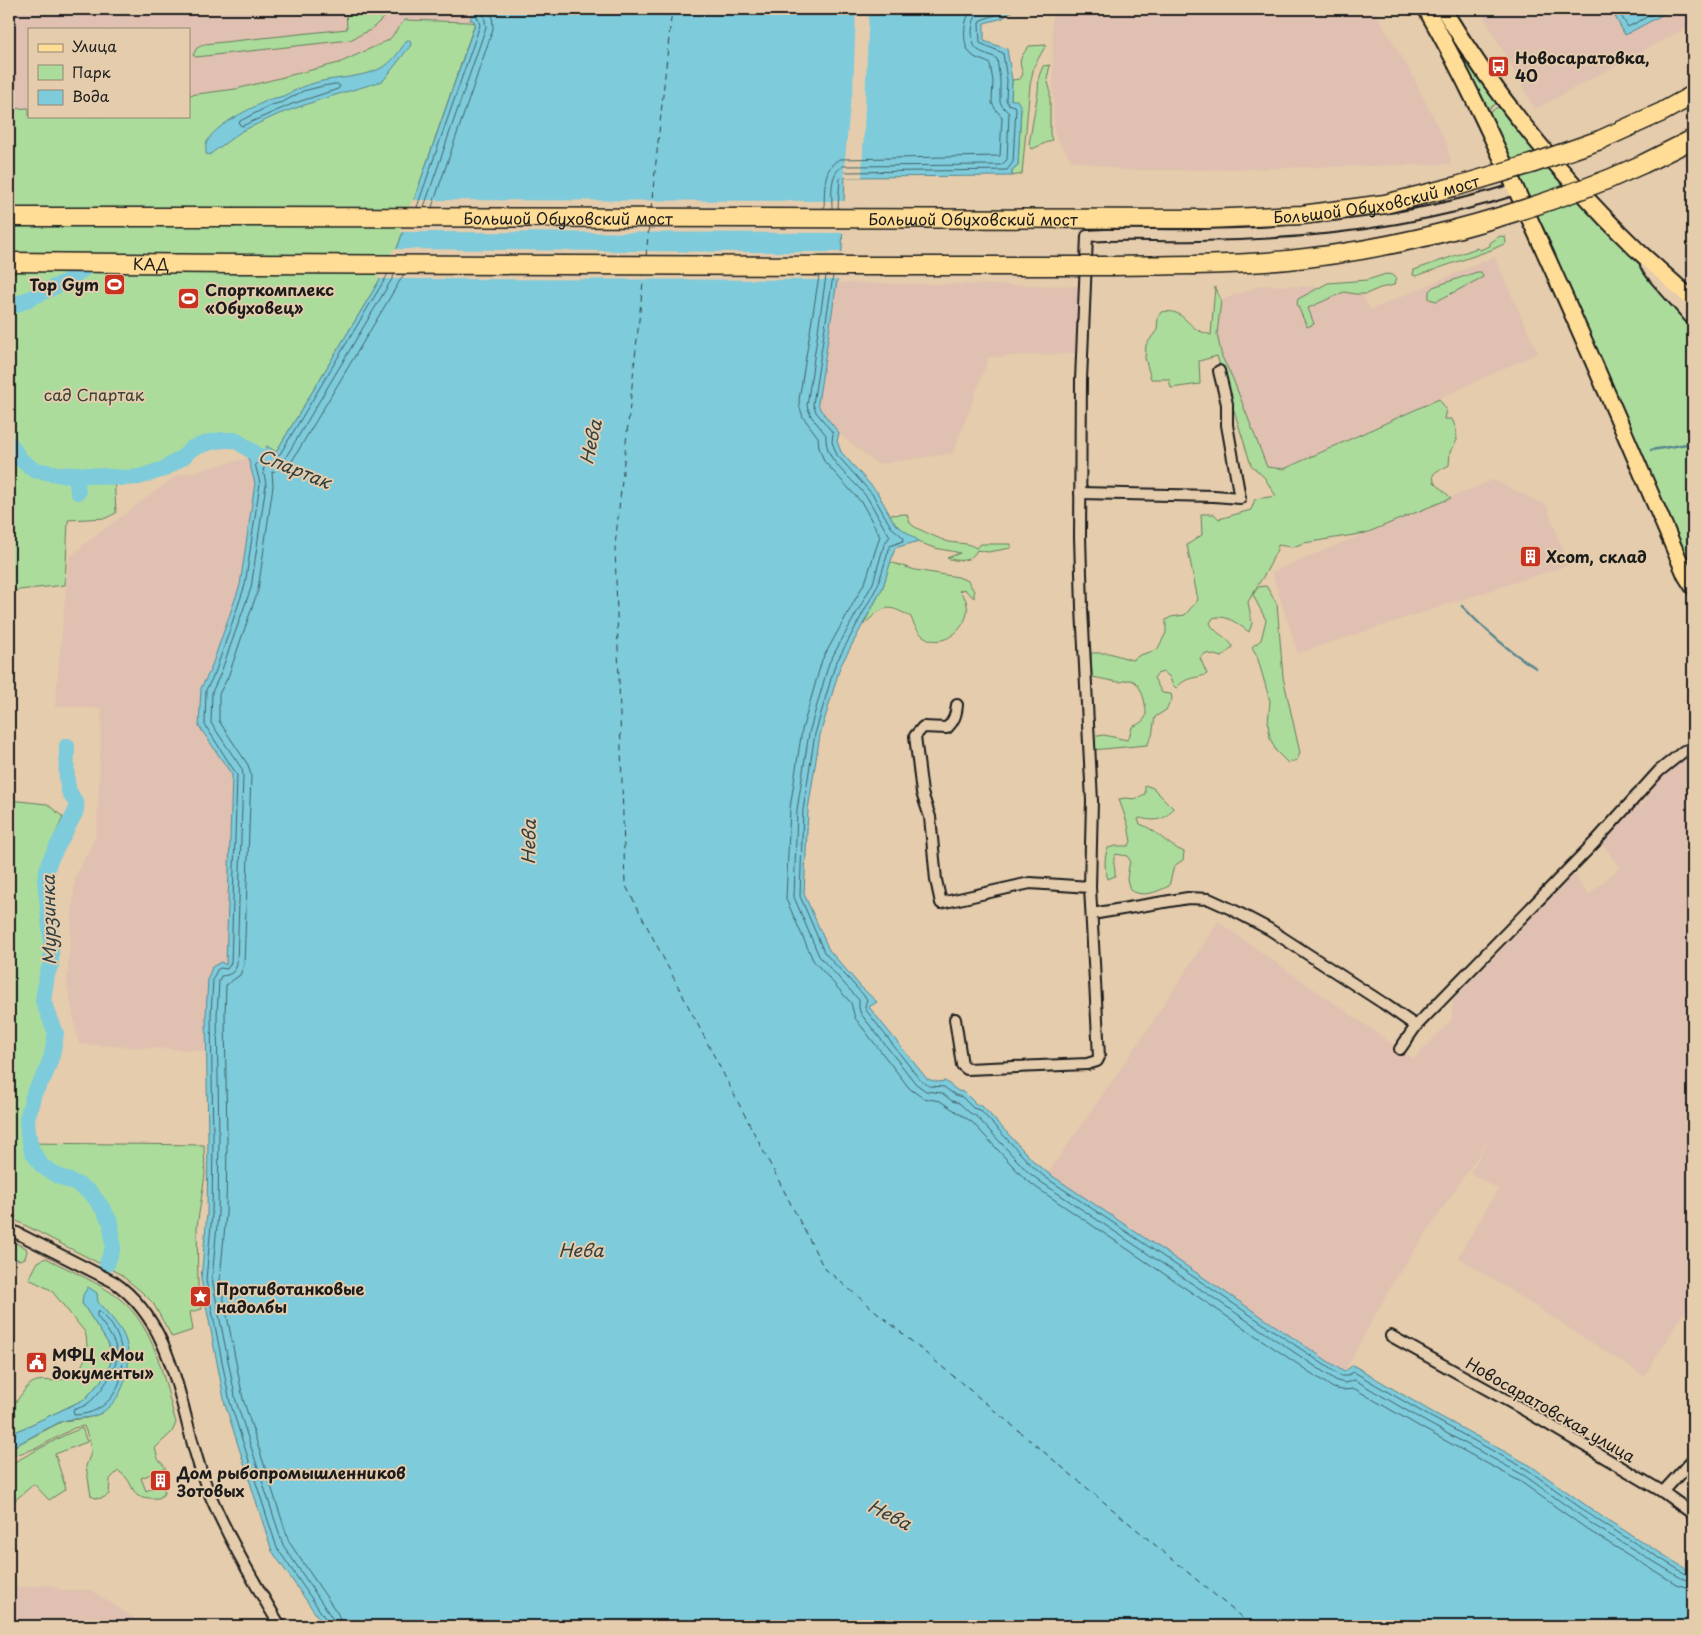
<svg xmlns="http://www.w3.org/2000/svg" width="1702" height="1635" viewBox="0 0 1702 1635" font-family="'Playpen Sans',sans-serif">
<rect width="100%" height="100%" fill="#e4ccac"/>
<filter id="ink" filterUnits="userSpaceOnUse"><feTurbulence type="fractalNoise" baseFrequency=".02" numOctaves="2"/><feDisplacementMap in="SourceGraphic" scale="10" xChannelSelector="R" yChannelSelector="G"/><feConvolveMatrix kernelMatrix="1 2 1 2 8 2 1 2 1" color-interpolation-filters="sRGB"/></filter>
<g filter="url(#ink)">
<!-- built -->
<g fill="#e0c0b1">
<polygon points="9,9 474,9 469,22 405,20 389,40 339,63 236,89 189,95 189,29 29,29 29,108 9,109"/>
<polygon points="1052,9 1373,9 1410,71 1446,142 1451,164 1193,170 1125,170 1071,160 1054,133"/>
<polygon points="1480,9 1693,9 1693,24 1535,109"/>
<polygon points="1494,257 1538,353 1284,469 1251,465 1211,336 1215,287 1221,300 1263,285 1360,288 1370,310"/>
<polygon points="837,283 1079,286 1075,353 989,357 953,453 879,464 873,461 839,433 820,409 818,403"/>
<polygon points="248,458 255,483 240,585 210,671 201,688 199,726 232,775 226,965 206,1015 206,1051 79,1044 67,984 75,878 96,836 98,811 102,709 66,706 55,707 69,558 86,543 176,476"/>
<polygon points="1493,480 1547,506 1568,565 1298,653 1272,572"/>
<polygon points="1685,755 1693,755 1693,1303 1683,1314 1644,1376 1458,1257 1498,1189 1470,1173 1492,1135 1397,1276 1344,1372 1048,1173 1138,1044 1218,922 1414,1059 1452,1019 1453,998 1574,874 1588,895 1620,868 1600,841 1636,800 1642,806 1652,785"/>
<polygon points="50,1585 61,1590 91,1590 146,1626 9,1626 9,1588"/>
</g>
<!-- green -->
<g fill="#acdc9c" stroke="#647c5c">
<polygon points="342,9 394,9 370,30 350,40 196,57 193,55 197,48 205,44 347,29 346,10"/>
<polygon points="405,20 469,22 475,23 398,246 379,281 276,452 262,454 236,445 220,445 203,449 145,476 114,476 116,513 106,518 68,520 65,585 9,591 9,109 29,108 29,116 189,116 189,95 236,89 339,63 389,40"/>
<path d="M1046,45L1034,66L1030,85L1022,174L1012,176V170L1018,165L1021,107L1011,100L1012,80L1020,79L1023,74C1018,60 1020,58 1029,46Z"/>
<polygon points="1463,54 1497,103 1487,110 1460,56"/>
<polygon points="1050,65 1047,79 1050,89 1050,134 1052,140 1032,149 1029,144 1038,92 1039,76 1043,66"/>
<polygon points="1499,106 1592,213 1630,254 1693,326 1693,569 1489,113"/>
<polygon points="1500,236 1505,237 1506,243 1491,250 1416,276 1413,275 1414,270 1477,248 1480,250 1490,246 1490,243"/>
<polygon points="1477,272 1481,272 1483,277 1437,301 1429,299 1429,291 1433,287"/>
<polygon points="1386,274 1393,275 1396,278 1394,285 1380,288 1366,294 1355,294 1344,292 1308,308 1314,324 1307,327 1297,304 1298,299 1328,283 1367,280"/>
<path d="M1215,287L1221,300L1217,334L1222,357L1233,379L1267,467L1284,469L1439,399L1446,409L1444,419H1452L1456,429L1457,440L1450,452L1449,465C1444,469 1437,469 1433,475L1434,482L1451,498L1366,533L1304,543L1292,547L1278,545C1277,552 1274,554 1272,560C1266,575 1255,587 1248,602L1252,623L1249,632C1238,624 1227,614 1213,618L1210,623C1215,634 1227,636 1233,647L1222,657L1206,653L1200,658L1207,674C1193,680 1189,675 1176,688L1172,684L1170,677L1163,672L1157,674L1154,678L1162,693L1171,694L1172,699L1166,710L1155,717L1152,736L1147,745L1092,750L1091,737L1104,735L1127,740L1130,735L1132,727C1149,720 1147,715 1144,699C1142,693 1140,687 1135,682C1129,678 1125,681 1120,682C1115,682 1099,678 1092,677L1091,653H1109L1132,660L1140,655L1157,650L1166,633V620L1171,617L1185,615L1198,600L1187,545L1202,535L1201,514H1214L1219,519L1251,510L1255,499L1276,496L1264,477L1251,465L1217,356L1199,361L1200,384L1171,388L1169,379H1151L1145,358L1146,345L1157,330L1158,318L1161,312C1180,309 1183,319 1196,329C1200,332 1206,333 1211,335Z"/>
<path d="M907,514C908,518 909,522 912,525C915,528 944,541 949,542C959,544 967,542 976,548L981,544H1011V548L988,552L977,550C971,562 959,562 947,558L960,553C950,550 939,550 929,546C914,541 897,528 889,515Z"/>
<path d="M890,562L915,570L958,577L968,581L974,591V598L964,589L959,591C989,617 930,672 911,617C885,602 884,607 863,625L883,587Z"/>
<polygon points="1266,586 1277,604 1283,677 1300,753 1297,760 1288,763 1276,751 1270,738 1268,724 1270,701 1257,656 1252,647 1261,640 1266,620 1253,595 1258,587"/>
<path d="M1145,785L1153,788L1173,808C1165,822 1153,821 1140,818L1138,819L1140,824C1157,830 1165,844 1184,852L1183,860L1174,866L1169,886C1156,892 1144,898 1130,890L1127,879L1130,860L1127,856L1116,854C1111,861 1116,868 1115,876L1108,879C1104,868 1104,858 1108,848L1116,846H1128L1131,842L1128,825L1119,799L1126,798L1135,799L1145,794Z"/>
<path d="M9,800L47,804L63,817L42,865L40,875V896L44,919L48,962L42,976L39,992L40,1004L52,1031V1043C40,1077 17,1105 27,1143L204,1145L205,1175L197,1226L198,1285L202,1309L190,1312L193,1330L172,1337L153,1303L143,1293L120,1274L9,1217Z"/>
<polygon points="9,1240 26,1248 27,1251 25,1258 19,1260 9,1256"/>
<path d="M46,1258C71,1271 98,1282 120,1299C156,1328 164,1381 176,1423L172,1432L155,1448L158,1459L166,1468L141,1478L146,1491L162,1484L165,1493L159,1498C124,1500 139,1483 118,1471L110,1479L109,1494C103,1499 98,1500 91,1496L86,1466L91,1453L90,1442L84,1426L74,1428L37,1448L9,1457V1449L63,1421L87,1418L102,1413L125,1340C119,1325 108,1314 97,1302L82,1303L108,1343L112,1355L110,1365L101,1381L85,1399L9,1435V1409C18,1402 23,1389 32,1383C41,1378 50,1382 59,1380C83,1375 91,1354 85,1332L51,1290L29,1279L38,1262Z"/>
<polygon points="82,1428 87,1442 55,1454 66,1489 49,1500 34,1484 13,1502 9,1503 9,1465 65,1435"/>
</g>
<!-- water -->
<g fill="#7dcbdb" stroke="#56858f">
<polygon points="474,9 1015,9 1003,18 984,23 984,41 1007,49 1012,80 1011,100 1017,100 1021,107 1018,165 1012,170 1012,176 845,177 842,249 818,403 820,409 839,433 837,441 841,452 877,492 895,524 919,541 895,548 883,587 840,667 820,735 808,810 804,894 829,950 861,987 877,1002 869,1007 927,1079 938,1082 945,1081 958,1091 964,1092 976,1104 982,1106 1036,1164 1048,1173 1344,1372 1353,1365 1432,1412 1531,1466 1601,1516 1686,1569 1693,1571 1693,1626 324,1626 320,1620 272,1551 225,1404 201,1279 207,1214 208,1138 206,1015 208,978 212,967 221,962 226,965 232,775 199,726 201,688 210,671 240,585 255,483 248,458 261,457 267,446 276,452 379,281 398,246 475,24 474,21 470,20"/>
<polygon points="1611,9 1673,9 1625,35"/>
<path d="M407,40H410L411,45L383,81L322,99L279,114L242,131L209,155L206,154C206,149 205,144 208,140C218,123 250,109 268,100C272,98 278,98 283,96C296,90 308,84 322,81C343,77 366,77 385,66C394,60 401,49 407,40Z"/>
<path d="M88,1287L97,1293L98,1302C106,1312 115,1320 122,1332C136,1356 126,1399 101,1413C89,1420 76,1417 63,1421C58,1422 52,1427 46,1429C34,1436 21,1442 9,1449V1435L85,1399L101,1381L110,1365L112,1355L108,1343L82,1303L83,1295Z"/>
</g>
<!-- pier -->
<g fill="#e4ccac">
<polygon points="856,9 869,9 862,177 845,177 844,169 850,105 853,91"/>
<polygon points="412,200 846,201 845,233 400,232"/>
<polygon points="393,249 755,252 844,252 840,280 377,279"/>
</g>
<g fill="none" stroke-linecap="round" stroke-linejoin="round">
<!-- shore -->
<g stroke="#436268" stroke-width="1">
<polyline points="1617,9 1628,27 1662,9"/>
<polygon points="337,84 340,86 338,89 292,104 242,126 239,124 240,121 271,105 283,102 303,91 323,86"/>
<polyline points="417,207 480,25 477,16 479,9"/>
<polyline points="424,207 486,27 484,15 485,9"/>
<polyline points="432,207 493,29 492,9"/>
<path d="M824,208C825,191 822,167 840,159L1000,156L1002,117L996,110L992,103L993,81L990,64C985,60 977,60 972,55C961,46 963,19 972,9"/>
<path d="M832,208C832,195 829,173 843,166L1001,165L1007,160L1009,113L1003,107L1000,102V80L997,59C991,54 981,54 976,48C970,42 971,19 978,14C982,10 989,10 994,9"/>
<polyline points="838,208 840,177 845,172 1007,170 1013,162 1016,108 1014,106 1008,104 1006,100 1007,80 1003,53 980,43 979,23 981,20 1001,13 1007,9"/>
<polyline points="819,276 799,400 800,408 803,417 818,437 819,447 824,461 862,503 880,536 866,580 822,660 802,730 790,808 786,899 813,960 851,1003 855,1018 910,1089 923,1098 940,1101 972,1122 1023,1177 1037,1188 1333,1388 1342,1390 1355,1389 1422,1428 1521,1482 1591,1532 1676,1584 1693,1589"/>
<path d="M826,276L807,406L811,416L826,435C824,463 854,478 868,499C876,511 881,525 890,536L884,545L873,583L829,663L809,733L797,810L794,897L819,956L859,1000V1008L861,1014L916,1084L926,1091L942,1093L952,1101L959,1103L970,1113L976,1116L1028,1172L1041,1182L1337,1381L1345,1383L1355,1380L1426,1422L1525,1476L1595,1526L1681,1578L1693,1582"/>
<polyline points="833,276 813,404 816,412 833,433 832,442 837,455 873,495 891,527 904,538 903,541 890,546 878,585 835,665 815,734 803,810 800,896 824,952 867,999 865,1006 866,1010 920,1080 929,1086 944,1087 955,1095 962,1097 973,1108 980,1110 1033,1167 1045,1177 1341,1376 1346,1376 1354,1372 1429,1416 1528,1470 1599,1521 1684,1573 1693,1575"/>
<path d="M100,1312C137,1342 129,1414 74,1415L73,1410C78,1408 83,1407 87,1404C99,1396 118,1368 117,1354C116,1340 105,1327 97,1316V1313Z"/>
<polyline points="328,1626 327,1621 277,1548 230,1402 206,1280 212,1214 213,1138 211,1015 213,979 217,970 220,968 227,969 231,963 237,775 205,725 206,690 215,673 245,585 260,483 255,464 264,461 269,455 276,456 280,454 388,274"/>
<path d="M334,1626L332,1618L283,1545L236,1401L212,1279L218,1214L219,1138L217,1015L219,981L221,976C230,975 235,973 237,964L243,775L242,769L211,723L212,692L220,675L251,588L266,484L263,469L271,463L280,462L286,457L395,274"/>
<polyline points="342,1626 338,1614 289,1542 243,1399 220,1279 226,1214 227,1138 225,1015 226,985 240,975 244,965 251,775 248,765 219,721 219,694 228,677 258,590 273,486 272,472 284,468 292,461 404,274"/>
</g>
<!-- stream -->
<g stroke="#56858f" stroke-width="2.5">
<polyline points="1651,450 1693,443"/>
<path d="M1462,606C1485,630 1508,651 1536,668"/>
</g>
<!-- river -->
<g stroke="#7dcbdb" stroke-width="16">
<polyline points="9,308 65,282 84,269"/>
<polyline points="9,442 20,459 34,470 64,475 76,474 123,478 139,477 164,469 183,457 192,448 211,442 223,440 235,440 261,457 281,465"/>
<polyline points="76,474 78,492"/>
<path d="M67,746C67,759 65,780 69,791C73,802 79,799 75,813L49,862L45,879L51,938V964L47,974L43,1001L56,1033L52,1055L45,1075L34,1093L27,1119L28,1134L32,1151L42,1166L58,1176L79,1185L91,1193L103,1209L111,1223L113,1247L107,1264"/>
</g>
<!-- ferry -->
<g stroke="#2f3f42" stroke-width="1" stroke-dasharray="6 5" stroke-linecap="butt">
<polyline points="651,209 672,9"/>
<polyline points="646,256 649,225"/>
<polyline points="644,273 615,546 625,884 824,1268 1252,1626"/>
</g>
<defs>
<g id="street">
<polyline points="1080,493 1214,496 1240,498 1227,425 1227,404 1219,371"/>
<path d="M957,705C956,715 954,721 947,728L923,727L915,736L922,793L930,817L936,880L941,903L1030,883L1090,887"/>
<polyline points="1092,914 1188,898 1209,899 1231,909 1269,929 1383,1003 1416,1026"/>
<path d="M955,1019L962,1065L967,1069L1087,1064L1097,1061L1099,1057L1090,887L1092,801L1082,608L1080,537L1081,380L1087,236C1124,233 1161,236 1197,235C1304,234 1413,222 1516,189"/>
<polyline points="1400,1049 1416,1026 1595,842 1659,771 1684,751 1693,749"/>
<path d="M9,1229L114,1282C179,1327 179,1417 206,1485C226,1535 253,1580 280,1626"/>
<polyline points="1391,1336 1526,1411 1663,1492 1693,1514"/>
<polyline points="1663,1492 1693,1459"/>
</g>
<polyline id="secondary" points="1648,265 1656,276 1693,318"/>
<g id="primary">
<path d="M1426,9C1463,73 1494,141 1525,209C1581,330 1633,453 1686,576L1693,587"/>
<path d="M1443,9C1496,97 1563,178 1636,249C1655,266 1674,283 1693,300"/>
</g>
<g id="highway">
<polyline points="1609,179 1643,164 1693,139"/>
<polyline points="9,217 233,217"/>
<path id="s1" d="M9,262L234,264"/>
</g>
</defs>
<!-- street casing -->
<use href="#street" stroke="#1c1c1c" stroke-width="14"/>
<!-- secondary casing -->
<use href="#secondary" stroke="#1c1c1c" stroke-width="18"/>
<!-- primary casing -->
<use href="#primary" stroke="#1c1c1c" stroke-width="19"/>
<!-- highway casing -->
<use href="#highway" stroke="#1c1c1c" stroke-width="21"/>
<!-- street -->
<use href="#street" stroke="#e4ccac" stroke-width="10"/>
<!-- secondary -->
<use href="#secondary" stroke="#e4ccac" stroke-width="14"/>
<!-- primary -->
<use href="#primary" stroke="#ffdd96" stroke-width="15"/>
<!-- highway -->
<use href="#highway" stroke="#ffdd96" stroke-width="18"/>
<defs>
<g id="highway-bridge">
<path id="s2" d="M233,217L1206,219L1302,215L1385,204L1457,186L1531,164L1600,140L1662,112L1693,95"/>
<path d="M234,264C440,264 647,265 854,266C940,266 1026,266 1112,266C1177,265 1242,266 1306,258C1410,246 1511,217 1609,179"/>
</g>
</defs>
<!-- highway-bridge casing -->
<use href="#highway-bridge" stroke="#1c1c1c" stroke-width="21" stroke-linecap="butt"/>
<!-- highway-bridge -->
<use href="#highway-bridge" stroke="#ffdd96" stroke-width="18"/>
</g>
</g>
<!-- icons -->
<defs>
<symbol id="bus-square" viewBox="-11 -11 22 22"><rect x="-9" y="-9" width="18" height="18" rx="4" fill="#c8321e" stroke="#e4ccac"/><path d="M-5-6H5V4H4V6H2V4H-2V6H-4V4H-5ZM-3.5-4V0h7V-4ZM-3.5 1.2v1.5H-2V1.2ZM2 1.2v1.5H3.5V1.2Z" fill="#fff"/></symbol>
<symbol id="stadium-square" viewBox="-11 -11 22 22"><rect x="-9" y="-9" width="18" height="18" rx="4" fill="#c8321e" stroke="#e4ccac"/><path d="M0-5a6.5 5 0 1 0 0 10a6.5 5 0 1 0 0-10ZM-3.5-1.8h7v3.6h-7Z" fill="#fff"/></symbol>
<symbol id="building-square" viewBox="-11 -11 22 22"><rect x="-9" y="-9" width="18" height="18" rx="4" fill="#c8321e" stroke="#e4ccac"/><path d="M-4-6H4V6H1V3H-1V6H-4ZM-2.5-4.3h1.7v1.8h-1.7ZM.8-4.3h1.7v1.8H.8ZM-2.5-1h1.7V.8h-1.7ZM.8-1h1.7V.8H.8Z" fill="#fff"/></symbol>
<symbol id="sight-square" viewBox="-11 -11 22 22"><rect x="-9" y="-9" width="18" height="18" rx="4" fill="#c8321e" stroke="#e4ccac"/><path d="M0-6L1.8-2.2L6-1.7L2.9 1.2L3.7 5.4L0 3.3L-3.7 5.4L-2.9 1.2L-6-1.7L-1.8-2.2Z" fill="#fff"/></symbol>
<symbol id="civic-square" viewBox="-11 -11 22 22"><rect x="-9" y="-9" width="18" height="18" rx="4" fill="#c8321e" stroke="#e4ccac"/><path d="M-.6-6.5H3V-4.5H.6V-3L4-1V1h2V6H-6V1h2V-1L-.6-3ZM-1.2 2.5V6h2.4V2.5Z" fill="#fff"/></symbol>
</defs>
<g fill-rule="evenodd">
<use href="#bus-square" x="1486" y="54" width="25" height="25"/>
<use href="#stadium-square" x="102" y="272" width="25" height="25"/>
<use href="#stadium-square" x="176" y="286" width="25" height="25"/>
<use href="#building-square" x="1518" y="544" width="25" height="25"/>
<use href="#sight-square" x="188" y="1284" width="25" height="25"/>
<use href="#civic-square" x="24" y="1350" width="25" height="25"/>
<use href="#building-square" x="148" y="1468" width="25" height="25"/>
</g>
<g text-anchor="middle" dominant-baseline="central" stroke-width="4" stroke-linejoin="round" paint-order="stroke">
<!-- poi labels -->
<g font-size="16" font-weight="bold" fill="#1c1c1c" stroke="#e4ccac" text-anchor="start">
<text x="1515" y="57">Новосаратовка,<tspan x="1515" dy="18">40</tspan></text>
<text x="99" y="284" text-anchor="end">Top Gym</text>
<text x="205" y="289">Спорткомплекс<tspan x="205" dy="18">«Обуховец»</tspan></text>
<text x="1546" y="556">Xсom, склад</text>
<text x="216" y="1288">Противотанковые<tspan x="216" dy="18">надолбы</tspan></text>
<text x="52" y="1354">МФЦ «Мои<tspan x="52" dy="18">документы»</tspan></text>
<text x="177" y="1472">Дом рыбопромышленников<tspan x="177" dy="18">Зотовых</tspan></text>
</g>
<!-- street labels -->
<g font-size="16" fill="#1c1c1c" stroke="#e4ccac">
<text stroke="none"><textPath href="#s2" startOffset="1145">Большой Обуховский мост</textPath></text>
<text stroke="none"><textPath href="#s2" startOffset="335">Большой Обуховский мост</textPath></text>
<text stroke="none"><textPath href="#s2" startOffset="740">Большой Обуховский мост</textPath></text>
<text stroke="none"><textPath href="#s1" startOffset="142">КАД</textPath></text>
<text transform="translate(1551 1409) rotate(30)">Новосаратовская улица</text>
</g>
<!-- park labels -->
<g font-size="16" fill="#394236" stroke="#e4ccac">
<text x="94" y="394">сад Спартак</text>
</g>
<!-- water labels -->
<g font-size="18" font-style="italic" fill="#2f3f42" stroke="#e4ccac">
<text transform="translate(590 442) rotate(-78)">Нева</text>
<text transform="translate(295 468) rotate(22)">Спартак</text>
<text transform="translate(528 842) rotate(-89)">Нева</text>
<text transform="translate(48 920) rotate(-91)">Мурзинка</text>
<text x="581" y="1249">Нева</text>
<text transform="translate(890 1514) rotate(27)">Нева</text>
</g>
</g>
<!-- margin -->
<rect width="1702" height="1635" fill="none" stroke="#e4ccac" stroke-width="30"/>
<rect x="15" y="15" width="1672" height="1605" fill="none" stroke="#1c1c1c" stroke-width="2" filter="url(#ink)"/>
<!-- legend -->
<rect x="28" y="28" width="162" height="90" fill="#e4ccac" stroke="#948672"/>
<rect x="38" y="44" width="25" height="8" fill="#ffdd96" stroke="#948672"/>
<text x="72" y="52" font-size="15" fill="#1c1c1c">Улица</text>
<rect x="38" y="65" width="25" height="15" fill="#acdc9c" stroke="#948672"/>
<text x="72" y="78" font-size="15" fill="#1c1c1c">Парк</text>
<rect x="38" y="90" width="25" height="15" fill="#7dcbdb" stroke="#948672"/>
<text x="72" y="102" font-size="15" fill="#1c1c1c">Вода</text>
</svg>
